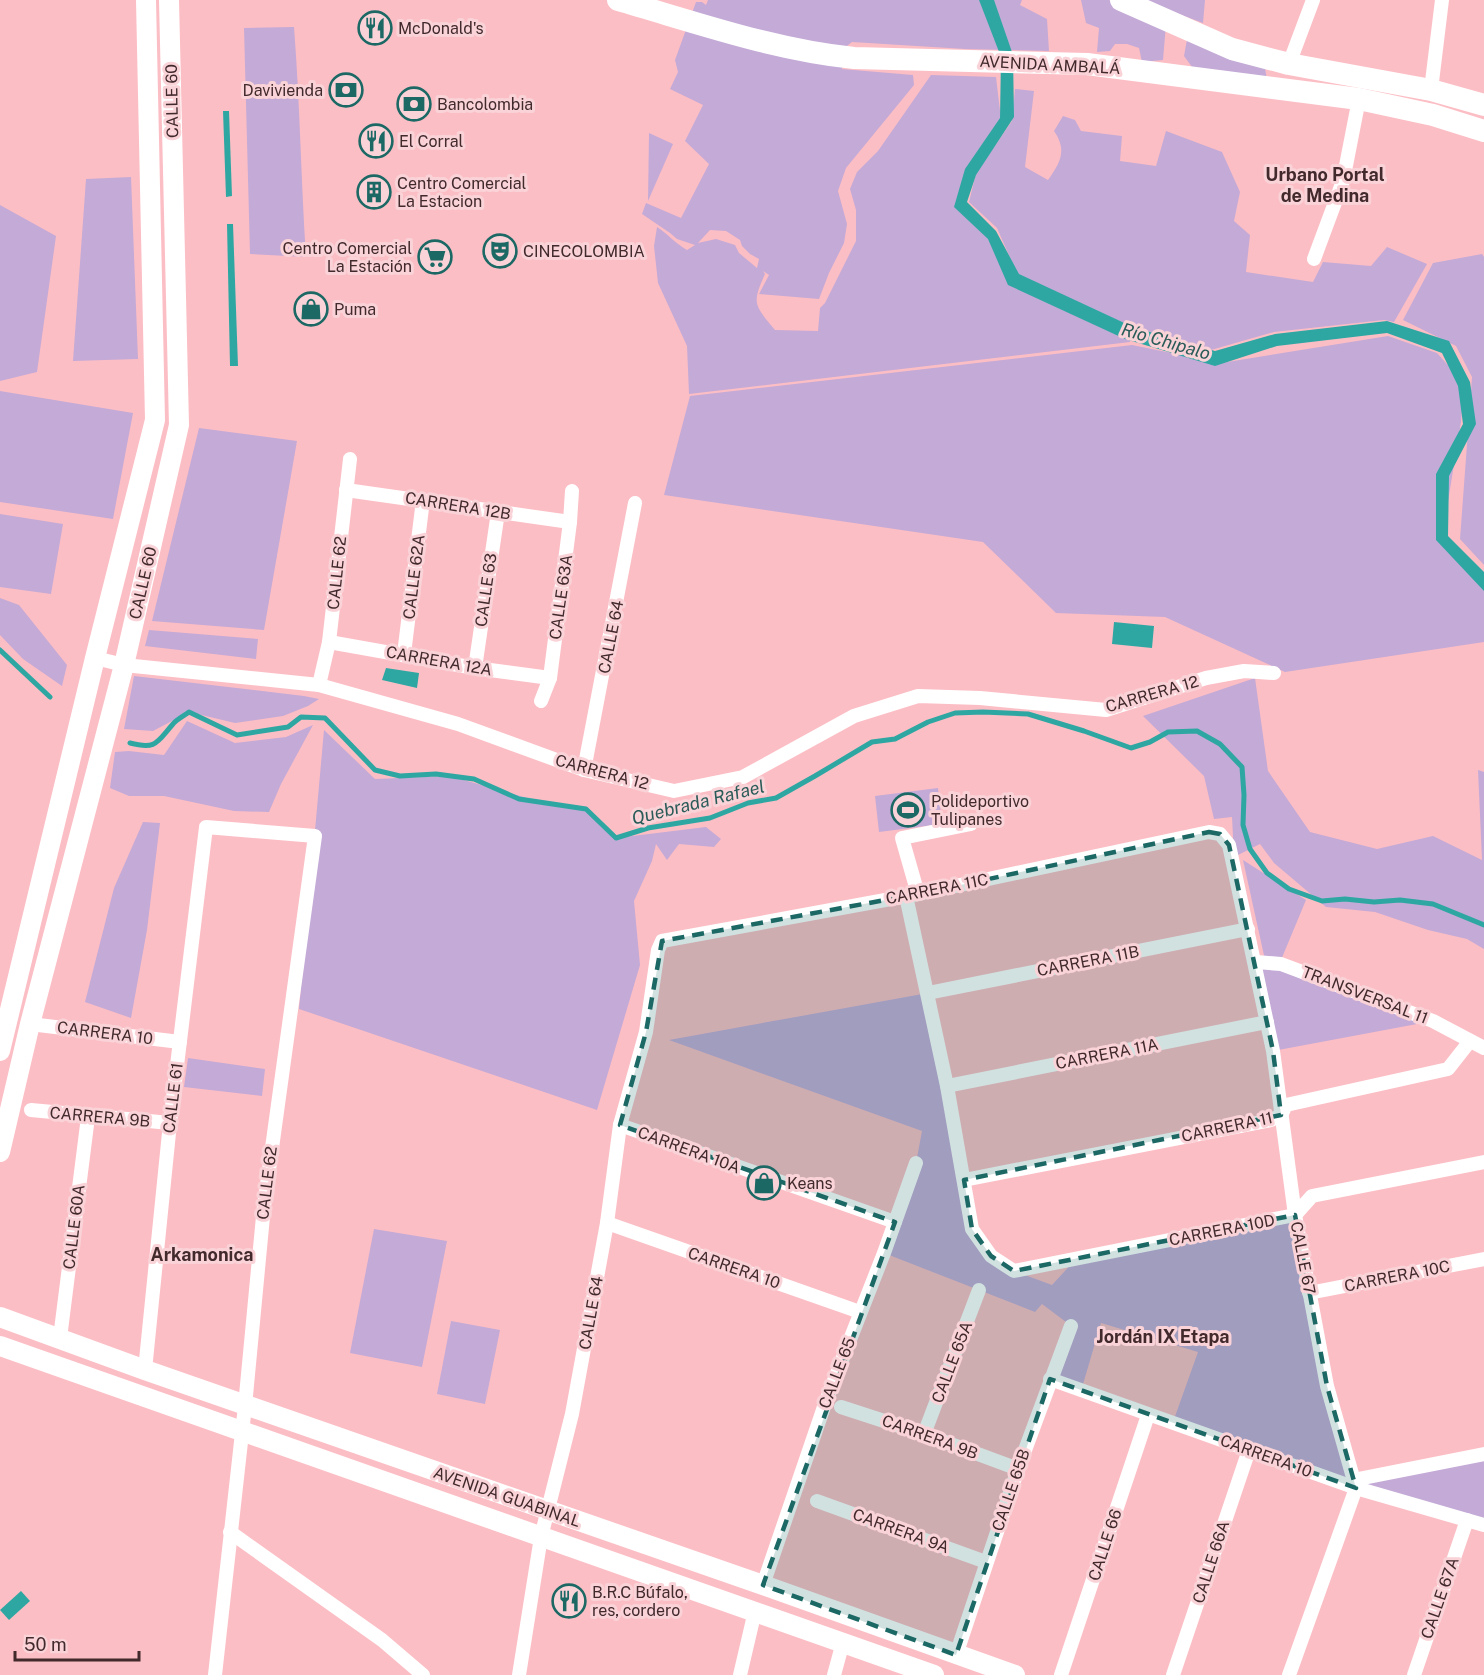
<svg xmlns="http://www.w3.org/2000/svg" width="1484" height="1675" viewBox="0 0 1484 1675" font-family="'Public Sans',sans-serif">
<rect width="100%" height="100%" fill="#fcbec5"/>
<!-- green -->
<g fill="#c4aad6" fill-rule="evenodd">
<path d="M708,0H1022L1020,5L1047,19L1049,51L965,49L852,42L838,53L844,59L842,69L913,75L914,85L846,168L838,191L847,224L844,243L829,273L819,299L759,294L769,275L763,271L765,274C751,305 755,305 775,330L818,331L820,308L825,303L856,241V210L850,189L857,172L878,151L931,75L996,77L1001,119L958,206L990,236L1011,283L1130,337V342L689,394L687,346L658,283L654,246L657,227C668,234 676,244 687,250L695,245L677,239L670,233L642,214L646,203L681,218L709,164L685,141L703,105L670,89L678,72L675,60L696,2H702L706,5ZM710,230L726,231L740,240L742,246L750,254L759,259L757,268L739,253L735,245L716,239L698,243Z"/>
<polygon points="1081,0 1109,0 1166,24 1163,60 1142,62 1139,48 1127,44 1115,44 1110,51 1097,52 1099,28 1086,23"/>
<polygon points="1141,0 1205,0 1203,23"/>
<path d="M294,27C300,104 301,180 306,257L250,254L244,28Z"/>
<polygon points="1188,34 1264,61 1267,81 1195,71 1184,56"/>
<path d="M1015,89L1034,91L1025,167L1048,180C1061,162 1067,150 1054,131L1063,116L1075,120L1081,131L1122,136L1120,161L1156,166L1166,131L1222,152L1240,192L1234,221L1250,235L1246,272L1313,282L1323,262L1371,266L1387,247L1427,264L1394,322L1384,320L1274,332L1211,350L1130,326L1018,276L997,228L969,202L976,173L1012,121Z"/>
<polygon points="649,133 673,144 648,201"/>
<polygon points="131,177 138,359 73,361 86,179"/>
<polygon points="0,205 56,236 37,372 0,381"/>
<polygon points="1482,254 1484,257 1484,565 1460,539 1472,377 1456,346 1403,320 1433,263"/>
<polygon points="1388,336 1437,353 1464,383 1461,422 1442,538 1484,581 1484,642 1285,672 1165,617 1056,613 983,542 664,495 690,396 1132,345 1221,363"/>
<polygon points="0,391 133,413 113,519 0,502"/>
<polygon points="199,428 297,441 264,630 152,621"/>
<polygon points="0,514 63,524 51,594 0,587"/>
<polygon points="0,598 19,605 67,665 62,686 23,659 0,635"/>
<polygon points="149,630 258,639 256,659 145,646"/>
<polygon points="134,676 304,696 319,699 308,706 283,716 235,723 189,712 153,731 124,729"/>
<polygon points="1255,678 1268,771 1310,832 1377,849 1433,836 1482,860 1478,770 1484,772 1484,949 1467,939 1428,930 1375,912 1326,907 1274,863 1260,844 1234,857 1232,817 1214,819 1204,776 1143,716"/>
<polygon points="187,721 235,743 286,737 313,725 281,784 269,812 234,811 164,796 129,796 110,788 115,752 129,751 164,755"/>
<polygon points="324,730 375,779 450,776 541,802 586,809 616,838 706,827 721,839 714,847 679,844 667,860 656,844 652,861 634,901 640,965 597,1110 299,1009"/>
<polygon points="938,788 942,824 879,832 875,796"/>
<polygon points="143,822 160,823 147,930 131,1018 85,1002 114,888"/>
<polygon points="1243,860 1306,900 1281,960 1265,960"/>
<polygon points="1256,962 1433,1021 1273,1051"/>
<polygon points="928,993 972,1229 1014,1271 1052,1285 1075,1260 1295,1215 1353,1480 1484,1454 1484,1525 1173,1422 1198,1352 1101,1323 1081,1391 1050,1379 1070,1325 1042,1304 1035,1312 884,1253 916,1163 922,1131 669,1040"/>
<polygon points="188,1058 265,1069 262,1096 184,1087"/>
<polygon points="374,1229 447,1241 422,1367 350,1353"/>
<polygon points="451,1321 500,1330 485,1404 437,1394"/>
</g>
<!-- water -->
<g fill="#2ea7a3">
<polygon points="979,0 994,0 1013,55 1014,117 976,175 967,202 996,231 1019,274 1133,327 1215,351 1275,334 1387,321 1449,341 1470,382 1476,424 1449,476 1448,536 1484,572 1484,591 1436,540 1436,474 1463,424 1458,386 1442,353 1387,333 1277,346 1215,366 1125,339 1008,285 988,239 954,207 965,169 1000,118 1001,57"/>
<polygon points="223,111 229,111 232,196 226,197"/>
<polygon points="227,224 233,224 238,366 230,366"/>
<polygon points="1114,622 1154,626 1152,648 1112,644"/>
<polygon points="386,668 419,673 417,688 382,680"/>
<polygon points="21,1591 30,1601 9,1620 0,1610"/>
</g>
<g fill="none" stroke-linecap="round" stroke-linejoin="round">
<!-- stream -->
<g stroke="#2ea7a3" stroke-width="5">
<polyline points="0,650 50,697"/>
<path d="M130,743C157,750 157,742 173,724C177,719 184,716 189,712L237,735L288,727L301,717L325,718L375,770L400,776L436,774L474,779L519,799L586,809L616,838L648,828L710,818L748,803L776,798L815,776L872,742L895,739L928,722L955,713L983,712L1028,714L1084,731L1131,748L1150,742L1168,732L1197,731L1220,744L1242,767L1244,795L1243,825L1250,849L1267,873L1289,889L1322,901L1345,899L1374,902L1400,900L1433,904L1484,925"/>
</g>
<!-- minor -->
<g stroke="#fff" stroke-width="14">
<polyline points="1289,64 1313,0"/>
<polyline points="1431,90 1442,0"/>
<polyline points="1314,259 1343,181 1359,99"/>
<polyline points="346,490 570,522"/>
<polyline points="329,642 475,668 550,678"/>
<polyline points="404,654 423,500"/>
<polyline points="95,658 124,665 319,685 458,724 584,770 674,791 743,777 854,716 918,696 980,698 1106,710 1206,678 1244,671 1274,673"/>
<polyline points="475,668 498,512"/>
<polyline points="319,685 329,642 350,459"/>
<polyline points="541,701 550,678 570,522 572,491"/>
<polyline points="584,770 635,503"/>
<polyline points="918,894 902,838 971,824"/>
<polyline points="906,896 947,1086 972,1229 991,1256 1014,1271 1295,1215 1312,1196 1484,1162"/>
<polyline points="1256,962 1281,964 1433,1021 1484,1048"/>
<polyline points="928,993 1248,929"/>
<polyline points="30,1024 180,1042"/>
<polyline points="947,1086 1267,1022"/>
<polyline points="31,1110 170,1123"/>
<polyline points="620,1125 895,1222"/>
<polyline points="964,1180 1271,1120 1281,1115 1286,1105 1448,1069 1470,1041"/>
<polyline points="607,1223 860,1312"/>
<polyline points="1309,1293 1484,1259"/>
<polyline points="60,1338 88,1117"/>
<polyline points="145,1370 170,1123 206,827 315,836 264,1206 245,1406 215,1675"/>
<polyline points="1050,1379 1356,1488 1484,1525"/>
<polyline points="841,1407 924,1434 1018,1469"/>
<polyline points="924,1434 979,1290"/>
<polyline points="1353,1480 1484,1454"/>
<polyline points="817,1501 986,1562"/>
<polyline points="230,1532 382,1640 423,1675"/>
<polyline points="763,1585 826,1401 884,1253 916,1163"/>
<polyline points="956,1655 1018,1469 1071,1326"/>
<polyline points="519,1675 541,1537 572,1414 607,1223 620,1125 646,1032 658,950 662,941 918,894 1209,832 1220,834 1229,845 1273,1051 1295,1215 1327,1386 1356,1488 1289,1675"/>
<polyline points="740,1675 755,1611"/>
<polyline points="834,1675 843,1642"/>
<polyline points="1061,1675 1148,1415"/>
<polyline points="1173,1675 1249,1450"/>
<polyline points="1414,1675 1467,1520"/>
</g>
<!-- secondary -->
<g stroke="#fff" stroke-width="20">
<polyline points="0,1051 95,658 155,420 146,0"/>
<polyline points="0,1152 30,1024 124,665 179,425 169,0"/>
<polyline points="0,1317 145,1370 763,1585 1015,1675"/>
<polyline points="0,1346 934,1675"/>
</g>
<!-- primary -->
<g stroke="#fff" stroke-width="22">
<path d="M618,0C695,22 774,50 854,58L1087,64L1359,99L1433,115L1484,131"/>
<polyline points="1121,0 1232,49 1289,64 1431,90 1484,105"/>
</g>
</g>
<!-- marked area -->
<path fill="#1b6865" fill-opacity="0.2" stroke="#1b6865" stroke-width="4.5" stroke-dasharray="12 8" stroke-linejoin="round" d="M1209,832L1220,834L1229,845L1273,1051L1281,1115L964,1180L972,1229L991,1256L1014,1271L1295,1215L1327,1386L1356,1488L1050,1379L956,1655L763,1585L895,1222L620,1125L646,1032L662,941L918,894Z"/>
<!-- icons -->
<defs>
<symbol id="restaurant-ring" viewBox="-11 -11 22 22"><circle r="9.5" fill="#f9d3d7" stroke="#1b6865" stroke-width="1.5"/><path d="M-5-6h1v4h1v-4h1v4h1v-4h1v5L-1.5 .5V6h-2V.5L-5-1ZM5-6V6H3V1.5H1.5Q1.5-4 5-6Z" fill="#1b6865"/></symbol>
<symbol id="bank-ring" viewBox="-11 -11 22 22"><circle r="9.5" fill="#f9d3d7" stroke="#1b6865" stroke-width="1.5"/><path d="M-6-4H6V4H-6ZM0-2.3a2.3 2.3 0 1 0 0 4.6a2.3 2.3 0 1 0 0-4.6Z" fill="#1b6865"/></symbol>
<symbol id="building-ring" viewBox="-11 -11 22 22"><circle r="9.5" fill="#f9d3d7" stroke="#1b6865" stroke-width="1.5"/><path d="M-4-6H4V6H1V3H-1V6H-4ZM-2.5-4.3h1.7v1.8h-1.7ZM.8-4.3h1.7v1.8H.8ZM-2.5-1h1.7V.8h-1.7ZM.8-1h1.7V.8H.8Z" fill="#1b6865"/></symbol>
<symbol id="theatre-ring" viewBox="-11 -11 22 22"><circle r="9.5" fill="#f9d3d7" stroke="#1b6865" stroke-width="1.5"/><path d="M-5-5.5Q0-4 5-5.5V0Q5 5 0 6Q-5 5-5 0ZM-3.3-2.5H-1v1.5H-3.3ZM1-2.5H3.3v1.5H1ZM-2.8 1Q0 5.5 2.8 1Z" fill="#1b6865"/></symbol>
<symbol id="supermarket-ring" viewBox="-11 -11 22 22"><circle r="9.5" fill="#f9d3d7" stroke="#1b6865" stroke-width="1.5"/><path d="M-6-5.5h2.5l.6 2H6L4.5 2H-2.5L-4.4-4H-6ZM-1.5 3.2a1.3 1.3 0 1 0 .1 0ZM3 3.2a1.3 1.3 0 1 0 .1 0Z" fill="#1b6865"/></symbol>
<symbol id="shop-ring" viewBox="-11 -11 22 22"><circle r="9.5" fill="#f9d3d7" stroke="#1b6865" stroke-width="1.5"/><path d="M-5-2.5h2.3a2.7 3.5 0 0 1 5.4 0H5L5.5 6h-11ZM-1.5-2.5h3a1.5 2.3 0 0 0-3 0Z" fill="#1b6865"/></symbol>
<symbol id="stadium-ring" viewBox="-11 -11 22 22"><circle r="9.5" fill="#f9d3d7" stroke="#1b6865" stroke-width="1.5"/><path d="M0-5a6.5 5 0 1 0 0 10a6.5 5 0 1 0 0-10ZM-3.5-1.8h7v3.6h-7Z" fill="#1b6865"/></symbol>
</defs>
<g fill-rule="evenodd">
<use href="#restaurant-ring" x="356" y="9" width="38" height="38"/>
<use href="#bank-ring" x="327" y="71" width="38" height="38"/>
<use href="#bank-ring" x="395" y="85" width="38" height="38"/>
<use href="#restaurant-ring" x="357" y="122" width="38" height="38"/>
<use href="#building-ring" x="355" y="173" width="38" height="38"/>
<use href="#theatre-ring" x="481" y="232" width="38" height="38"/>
<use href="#supermarket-ring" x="416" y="238" width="38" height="38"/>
<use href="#shop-ring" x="292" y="290" width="38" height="38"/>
<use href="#stadium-ring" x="889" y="791" width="38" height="38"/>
<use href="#shop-ring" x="745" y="1164" width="38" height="38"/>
<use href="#restaurant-ring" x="550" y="1582" width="38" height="38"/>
</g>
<g text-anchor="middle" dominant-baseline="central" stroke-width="6" stroke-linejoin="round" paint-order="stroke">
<!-- poi labels -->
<g font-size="16" fill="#41292c" stroke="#f9d3d7" text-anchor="start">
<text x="398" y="28">McDonald's</text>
<text x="323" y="90" text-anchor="end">Davivienda</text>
<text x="437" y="104">Bancolombia</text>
<text x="399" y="141">El Corral</text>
<text x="397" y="183">Centro Comercial<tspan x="397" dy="18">La Estacion</tspan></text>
<text x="412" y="248" text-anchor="end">Centro Comercial<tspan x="412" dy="18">La Estación</tspan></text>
<text x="523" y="251">CINECOLOMBIA</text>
<text x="334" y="309">Puma</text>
<text x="931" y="801">Polideportivo<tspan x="931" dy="18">Tulipanes</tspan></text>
<text x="787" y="1183">Keans</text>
<text x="592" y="1592">B.R.C Búfalo,<tspan x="592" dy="18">res, cordero</tspan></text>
</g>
<!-- street labels -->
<g font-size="16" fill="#41292c" stroke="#f9d3d7">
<text transform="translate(1050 65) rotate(3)">AVENIDA AMBALÁ</text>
<text transform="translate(172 101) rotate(-91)">CALLE 60</text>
<text transform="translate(458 506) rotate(9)">CARRERA 12B</text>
<text transform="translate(337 573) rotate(-84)">CALLE 62</text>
<text transform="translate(414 577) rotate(-83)">CALLE 62A</text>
<text transform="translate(143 583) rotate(-77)">CALLE 60</text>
<text transform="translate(486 590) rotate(-82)">CALLE 63</text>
<text transform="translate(561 597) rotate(-82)">CALLE 63A</text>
<text transform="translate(611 637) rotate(-79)">CALLE 64</text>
<text transform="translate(439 661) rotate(10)">CARRERA 12A</text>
<text transform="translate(1152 694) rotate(-16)">CARRERA 12</text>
<text transform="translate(602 772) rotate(15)">CARRERA 12</text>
<text transform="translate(937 889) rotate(-11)">CARRERA 11C</text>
<text transform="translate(1088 961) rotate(-11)">CARRERA 11B</text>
<text transform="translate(1365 995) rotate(21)">TRANSVERSAL 11</text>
<text transform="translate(105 1033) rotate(7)">CARRERA 10</text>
<text transform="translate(1107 1054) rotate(-11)">CARRERA 11A</text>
<text transform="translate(173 1098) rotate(-83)">CALLE 61</text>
<text transform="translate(100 1117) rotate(5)">CARRERA 9B</text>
<text transform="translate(1227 1127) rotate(-12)">CARRERA 11</text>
<text transform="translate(689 1150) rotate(20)">CARRERA 10A</text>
<text transform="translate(267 1183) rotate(-83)">CALLE 62</text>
<text transform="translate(74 1227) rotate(-83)">CALLE 60A</text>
<text transform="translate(1222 1230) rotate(-11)">CARRERA 10D</text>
<text transform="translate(1303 1258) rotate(79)">CALLE 67</text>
<text transform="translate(734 1268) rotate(19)">CARRERA 10</text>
<text transform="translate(1397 1276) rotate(-11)">CARRERA 10C</text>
<text transform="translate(591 1313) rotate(-80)">CALLE 64</text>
<text transform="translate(952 1362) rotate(-69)">CALLE 65A</text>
<text transform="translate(837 1373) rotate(-69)">CALLE 65</text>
<text transform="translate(930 1437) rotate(20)">CARRERA 9B</text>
<text transform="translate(1266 1456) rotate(20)">CARRERA 10</text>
<text transform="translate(1011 1490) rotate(-71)">CALLE 65B</text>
<text transform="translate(507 1497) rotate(19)">AVENIDA GUABINAL</text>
<text transform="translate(901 1531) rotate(20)">CARRERA 9A</text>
<text transform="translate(1105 1545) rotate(-72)">CALLE 66</text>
<text transform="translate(1211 1562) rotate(-72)">CALLE 66A</text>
<text transform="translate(1440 1598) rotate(-71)">CALLE 67A</text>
</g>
<!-- neighbourhood labels -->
<g font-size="18" font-weight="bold" fill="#41292c" stroke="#f9d3d7">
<text x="1325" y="174">Urbano Portal<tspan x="1325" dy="21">de Medina</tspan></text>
<text x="202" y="1254">Arkamonica</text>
<text x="1163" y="1336">Jordán IX Etapa</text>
</g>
<!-- water labels -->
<g font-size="18" font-style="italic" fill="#2a5b58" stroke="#f9d3d7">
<text transform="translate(1166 341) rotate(16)">Río Chipalo</text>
<text transform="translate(698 802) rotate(-14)">Quebrada Rafael</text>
</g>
</g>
<!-- scale -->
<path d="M15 1651v9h124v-9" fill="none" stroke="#41292c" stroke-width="3"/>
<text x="24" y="1651" font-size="18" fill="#41292c" stroke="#f9d3d7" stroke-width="4.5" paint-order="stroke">50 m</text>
</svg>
